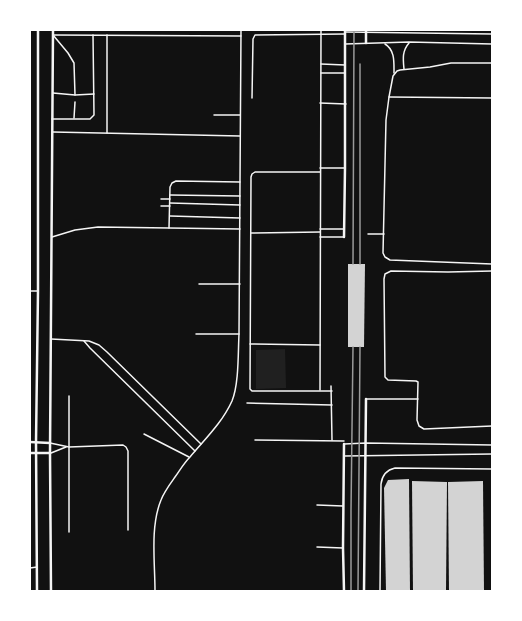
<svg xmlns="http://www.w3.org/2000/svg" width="522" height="621" viewBox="0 0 522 621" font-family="'Fira Sans Condensed',sans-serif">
<rect width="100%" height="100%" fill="#111"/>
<!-- green -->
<polygon fill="#202020" points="285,349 286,388 256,389 256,350"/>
<!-- building -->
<g fill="#d3d3d3">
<polygon points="348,264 365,264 364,347 348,347"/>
<polygon points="409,479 410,591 386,591 384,488 388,480"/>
<polygon points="412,481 447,482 446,591 413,591"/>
<polygon points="483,481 484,591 449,591 448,482"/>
</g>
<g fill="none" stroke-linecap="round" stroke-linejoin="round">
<!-- service -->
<g stroke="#f5f5f5" stroke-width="1.5">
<polyline points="346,32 492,34"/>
<polyline points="53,35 241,36"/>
<polyline points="53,35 68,53 74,63 75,95"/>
<polyline points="345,44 409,42 492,44"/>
<path d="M385,44C395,50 394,62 394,73"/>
<polyline points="492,63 451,63 430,67 400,70 397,71 393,76 389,97 386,120 383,253 385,257 390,260 492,264"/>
<polyline points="321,64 345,65"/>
<path d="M404,69C403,59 402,51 409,43"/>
<polyline points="321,73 345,73"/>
<polyline points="53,93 75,95 94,94"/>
<polyline points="389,97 492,98"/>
<polyline points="252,98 253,39 255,35 345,34"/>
<polyline points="320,103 346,104"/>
<polyline points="214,115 240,115"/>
<polyline points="74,118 75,102"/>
<polyline points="52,119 90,119 94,115 93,35"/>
<polyline points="53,132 240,136"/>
<polyline points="107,133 107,35"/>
<polyline points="320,168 345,168"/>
<polyline points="320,172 255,172 252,174 251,177 250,389 252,391 332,391"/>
<polyline points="170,195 240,196"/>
<polyline points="161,199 170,199"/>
<polyline points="170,203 240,205"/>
<polyline points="161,206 170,206"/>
<polyline points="170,216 240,218"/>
<polyline points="169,228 170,187 172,183 176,181 240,182"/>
<polyline points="320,229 344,229"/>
<polyline points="251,233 320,232"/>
<polyline points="368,234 384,234"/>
<polyline points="52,237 75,230 98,227 240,229"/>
<polyline points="320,237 344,237"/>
<polyline points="492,271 448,272 391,271 385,274 384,279 385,377 388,380 416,381 418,382 417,420 419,426 424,429 492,426"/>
<polyline points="199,284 240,284"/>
<polyline points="30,291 38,291"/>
<polyline points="196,334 239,334"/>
<polyline points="51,339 89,341 99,345 107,352 201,444"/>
<polyline points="84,341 90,348 195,451"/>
<polyline points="250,344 320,345"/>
<polyline points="331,386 332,440"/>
<polyline points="320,390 321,30"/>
<polyline points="366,399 418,399"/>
<polyline points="247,403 332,405"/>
<polyline points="144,434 189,457"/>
<polyline points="255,440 344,441"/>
<polyline points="50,443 69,447 123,445 126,447 128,451 128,530"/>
<polyline points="344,444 366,443 492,445"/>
<polyline points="51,453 66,447"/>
<polyline points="344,456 492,454"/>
<polyline points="317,505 343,506"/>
<polyline points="69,532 69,396"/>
<polyline points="317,547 343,548"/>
<polyline points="30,568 37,567"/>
<path d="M155,591C155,562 150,527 161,500C164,492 170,484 175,477C180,470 184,463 190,457C205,439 222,423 232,401C239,384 238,353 239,334L241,30"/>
<path d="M380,591L381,484C382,476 386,470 395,468L492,469"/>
</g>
<!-- minor -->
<g stroke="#f5f5f5" stroke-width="2.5">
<polyline points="366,30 366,43"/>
<polyline points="344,237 345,168 345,30"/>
<polyline points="30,442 50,443"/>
<polyline points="30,453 50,453"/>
<polyline points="37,591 36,442 38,291 38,30"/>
<polyline points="51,591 50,453 53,30"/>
<polyline points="344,591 343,548 344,444"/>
<polyline points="364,591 366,399"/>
</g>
<!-- rail -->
<g stroke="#9a9a9a" stroke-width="1.5">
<polyline points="360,64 360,264"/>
<polyline points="353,264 354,30"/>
<polyline points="351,591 351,511 353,347"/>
<polyline points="358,591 360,347"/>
</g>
</g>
<!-- border -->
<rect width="522" height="621" fill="none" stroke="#ffffff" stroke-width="62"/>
</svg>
